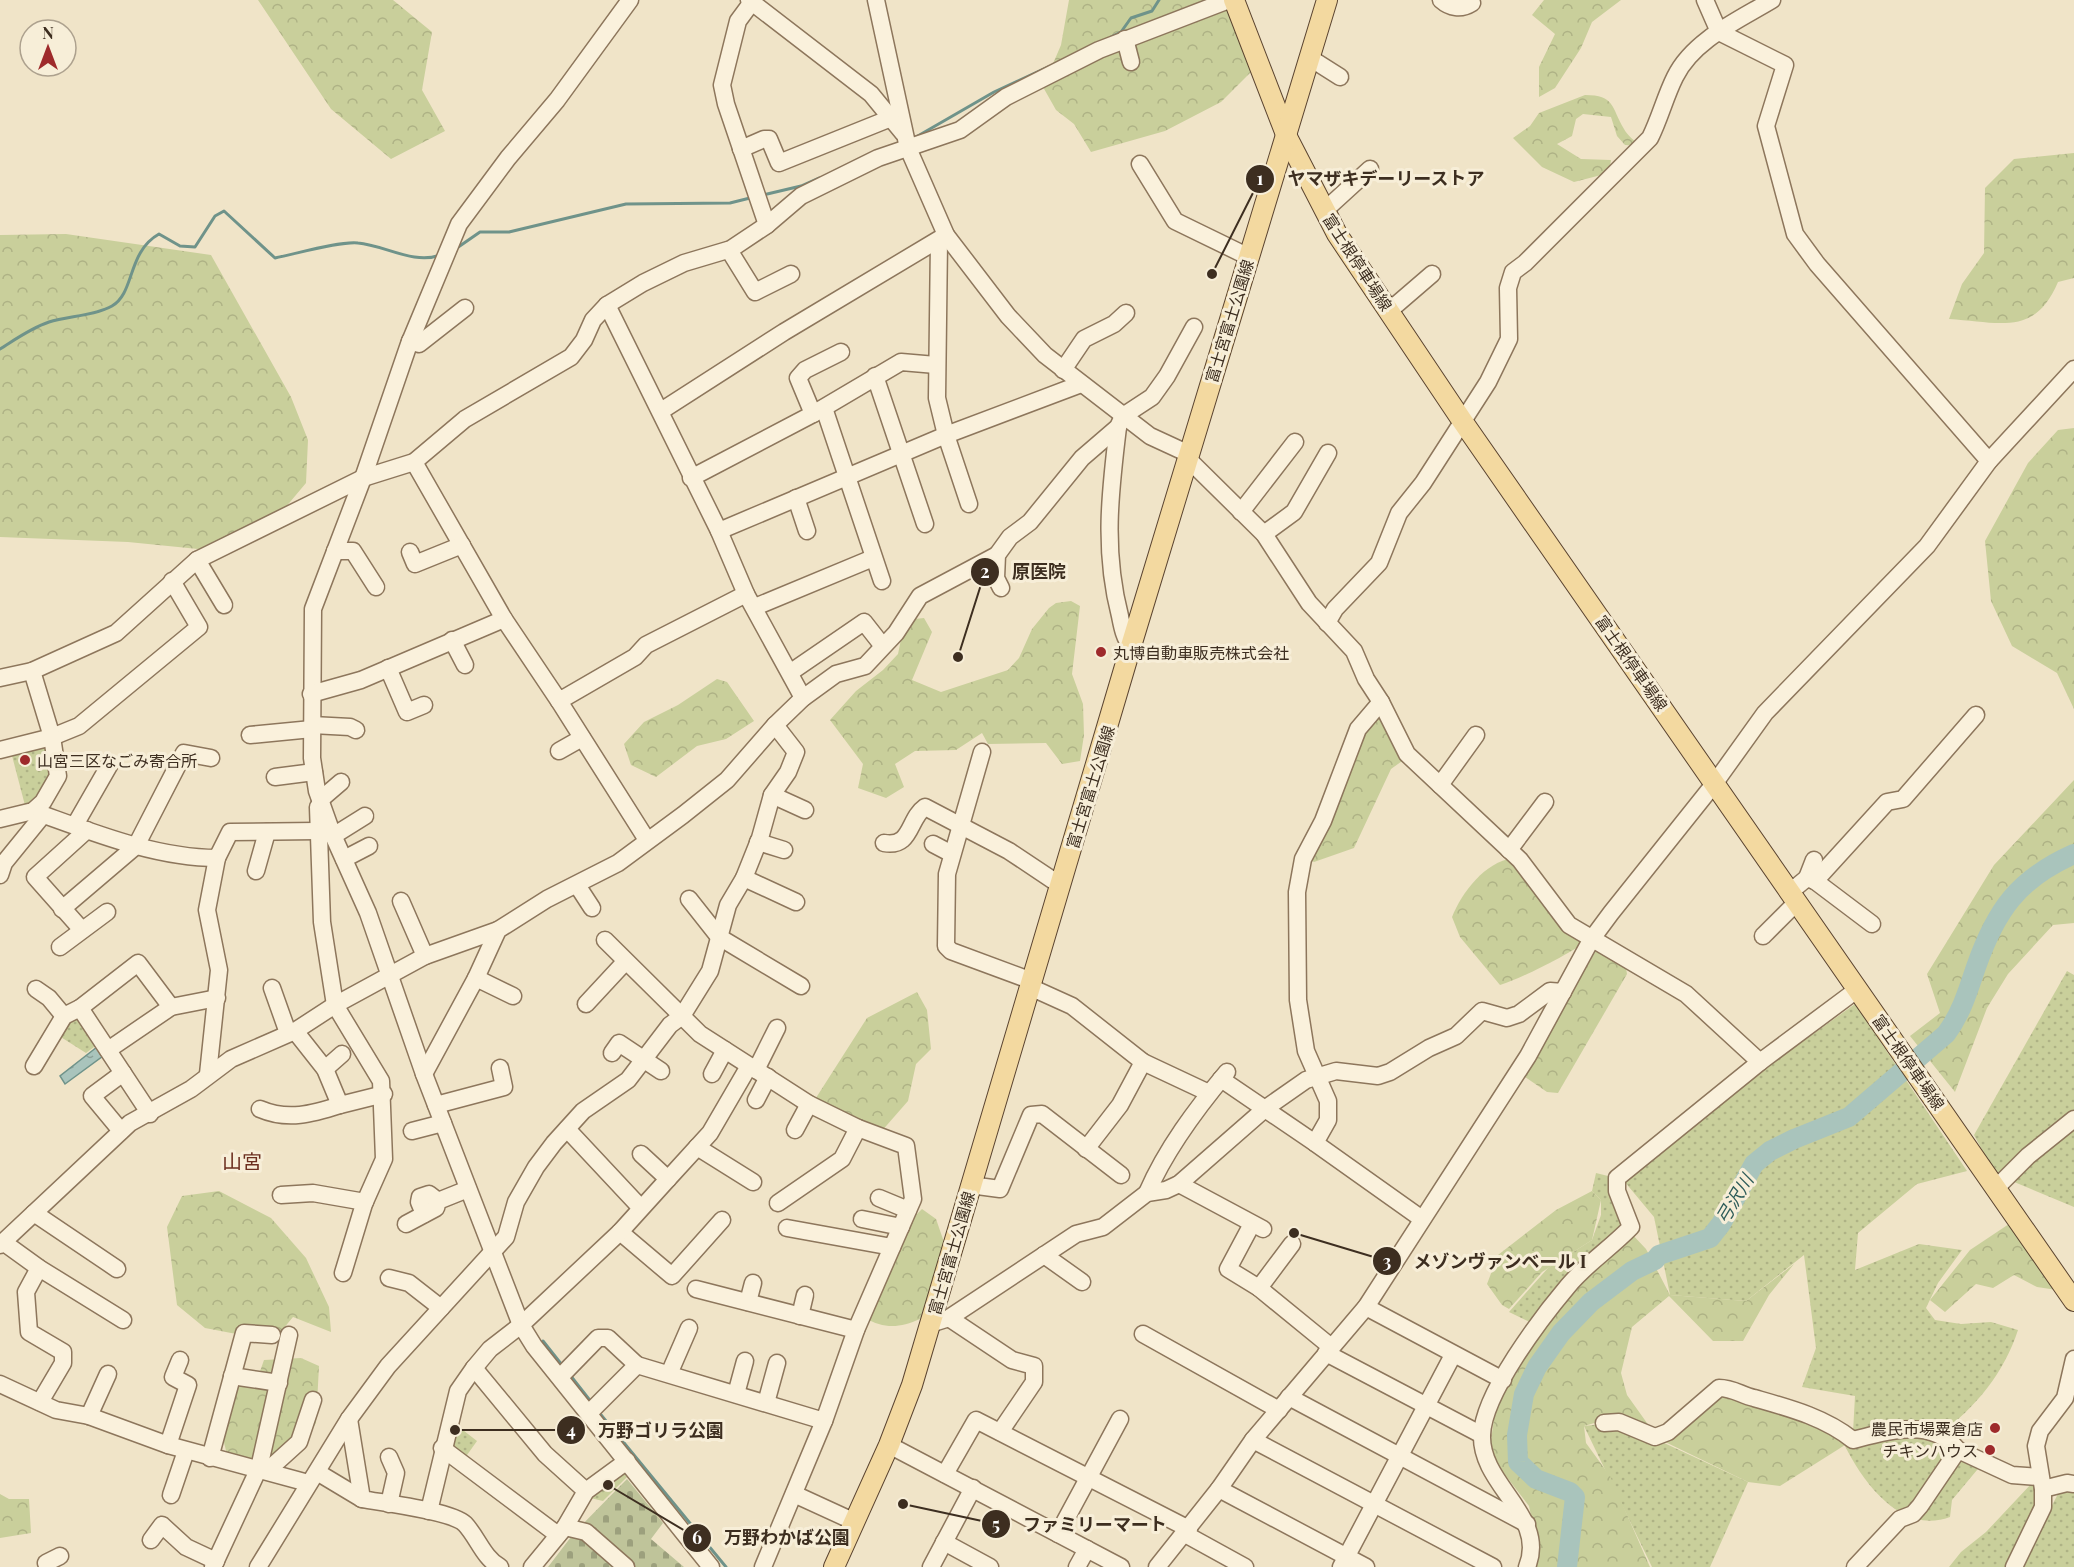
<svg xmlns="http://www.w3.org/2000/svg" width="2074" height="1567" viewBox="0 0 2074 1567" font-family="'Playfair Display','Noto Sans JP',serif">
<defs>
<pattern id="grass-dots" width="8" height="8" patternUnits="userSpaceOnUse" patternTransform="scale(1.5)"><rect width="8" height="8" fill="#c9cf9b"/><path d="M2 2h.1M6 6h.1" fill="none" stroke="#aeb285" stroke-width="1.8" stroke-linecap="round"/></pattern>
<pattern id="forest-crowns" width="20" height="18" patternUnits="userSpaceOnUse" patternTransform="scale(1.5)"><rect width="20" height="18" fill="#c9cf9b"/><path d="M2 6a3 3 0 1 1 6 0M12 15a3 3 0 1 1 6 0" fill="none" stroke="#aeb285"/></pattern>
<pattern id="cemetery-stones" width="16" height="16" patternUnits="userSpaceOnUse" patternTransform="scale(1.5)"><rect width="16" height="16" fill="#bfc49a"/><path d="M2 7V4a2 2 0 0 1 4 0v3zM10 15v-3a2 2 0 0 1 4 0v3z" fill="#9ca07d"/></pattern>
<pattern id="water-ripples" width="26" height="14" patternUnits="userSpaceOnUse" patternTransform="scale(1.5)"><rect width="26" height="14" fill="#a9c4bc"/><path d="M2 4q2-2 4 0t4 0M15 11q2-2 4 0t4 0" fill="none" stroke="#8ba098"/></pattern>
</defs>
<rect width="100%" height="100%" fill="#f0e4c8"/>
<!-- grass -->
<g fill="url(#grass-dots)">
<polygon points="52,737 58,776 27,813 10,748"/>
<polygon points="2067,971 2074,975 2074,1207 1995,1174 1974,1135"/>
<path d="M1855,1004L1967,1171L1917,1184L1858,1233L1855,1270L1919,1244L1962,1250L1938,1283L1926,1308L1935,1320L1961,1324L1991,1322L2018,1330C2004,1373 1976,1407 1940,1434L1982,1464L1952,1500L1950,1517C1902,1535 1864,1484 1845,1446L1881,1432H1853L1855,1396L1802,1387L1816,1348L1804,1255L1746,1301L1670,1295L1654,1217L1624,1181L1724,1098Z"/>
<polygon points="65,1018 80,1019 98,1044 86,1053 56,1034"/>
<polygon points="1596,1173 1612,1177 1627,1226 1534,1324 1509,1312 1548,1268 1592,1240 1601,1215 1601,1200 1592,1191"/>
<polygon points="450,1420 477,1441 462,1462 442,1448"/>
<polygon points="1619,1422 1748,1482 1710,1567 1652,1567 1584,1426"/>
<polygon points="619,1467 627,1477 603,1501 586,1497"/>
<polygon points="2032,1483 2039,1497 2011,1567 1949,1567 1961,1552 1986,1532"/>
<polygon points="2074,1489 2074,1567 2020,1567 2060,1490"/>
</g>
<!-- forest -->
<g fill="url(#forest-crowns)">
<polygon points="258,0 393,0 432,32 422,90 445,131 391,159 331,109"/>
<polygon points="1069,0 1224,0 1252,71 1221,102 1165,131 1091,152 1074,124 1056,110 1043,87 1061,45"/>
<polygon points="1544,0 1621,0 1592,22 1581,48 1555,88 1539,97 1539,67 1555,34 1532,15"/>
<path d="M1585,95C1615,95 1611,107 1624,129C1627,135 1635,141 1640,146L1625,145L1617,136L1611,117L1583,114L1576,119L1572,136L1557,144L1581,159L1611,160L1609,173L1574,182L1542,167L1513,138L1530,126L1539,113Z"/>
<path d="M2074,153V278L2058,282C2035,337 1999,322 1949,319L1962,284L1984,253L1985,188L2014,159Z"/>
<polygon points="66,234 211,255 291,397 308,440 306,483 259,539 218,551 128,542 0,537 0,235"/>
<polygon points="2074,428 2074,709 2057,673 2012,646 1991,601 1985,541 2028,463 2058,430"/>
<polygon points="1071,601 1080,606 1072,674 1083,704 1084,735 1080,761 1062,764 1046,743 988,744 982,733 956,750 915,751 895,764 904,787 886,798 858,788 863,764 830,720 856,691 883,670 898,654 905,620 924,618 932,632 912,680 941,692 1008,670 1019,658 1032,629 1049,608 1056,603"/>
<polygon points="717,679 727,682 754,721 726,739 697,746 656,777 631,765 624,744 644,722 678,705"/>
<polygon points="1380,711 1405,759 1391,769 1354,848 1314,862 1307,857 1364,729"/>
<polygon points="2074,780 2074,923 2053,925 2008,974 1987,1008 1955,1092 1910,1036 1940,1013 1927,974 1994,865"/>
<path d="M1513,858L1588,940C1568,955 1524,977 1500,985L1460,937L1452,917C1462,892 1485,862 1513,858Z"/>
<polygon points="1597,949 1626,968 1627,974 1558,1093 1547,1092 1522,1075"/>
<polygon points="917,992 927,1010 931,1049 916,1064 908,1101 880,1133 814,1101 867,1018"/>
<polygon points="219,1191 271,1218 306,1258 329,1307 331,1332 293,1317 273,1341 205,1328 177,1305 167,1227 182,1196"/>
<polygon points="1592,1191 1601,1200 1592,1240 1542,1272 1509,1309 1502,1305 1487,1284 1498,1255 1556,1210"/>
<path d="M922,1209L936,1219L945,1245L920,1319C900,1328 884,1329 865,1318L909,1222Z"/>
<polygon points="2012,1222 2057,1290 2037,1287 2014,1275 1993,1288 1976,1284 1945,1312 1930,1300 1970,1250"/>
<polygon points="1630,1232 1646,1249 1670,1295 1746,1301 1794,1264 1769,1295 1743,1341 1713,1341 1669,1296 1632,1327 1621,1373 1627,1395 1652,1430 1605,1420 1584,1426 1586,1443 1610,1476 1650,1567 1536,1567 1539,1553 1529,1506 1489,1454 1496,1405 1546,1324 1584,1278"/>
<polygon points="301,1358 319,1366 316,1423 303,1443 280,1460 228,1459 221,1430 233,1387 258,1377 264,1360"/>
<polygon points="1719,1388 1853,1440 1780,1486 1748,1482 1661,1440"/>
<polygon points="0,1494 9,1499 29,1499 31,1533 0,1538"/>
</g>
<!-- cemetery -->
<polygon fill="url(#cemetery-stones)" points="627,1479 663,1523 651,1539 684,1567 548,1567 574,1533"/>
<!-- water -->
<polygon fill="url(#water-ripples)" stroke="#6f938a" stroke-width="1.5" points="97,1047 103,1056 65,1084 60,1076"/>
<g fill="none" stroke-linecap="round" stroke-linejoin="round">
<!-- stream -->
<g stroke="#6f938a" stroke-width="3">
<polyline points="1111,37 1121,32 1131,18 1152,11 1159,0"/>
<polyline points="916,137 994,92 1048,67"/>
<polyline points="763,195 801,186 819,178"/>
<polyline points="454,250 480,232 509,232 626,204 730,203 750,198"/>
<path d="M0,349C16,339 31,328 49,322C68,316 94,316 112,306C135,293 127,252 159,234L180,246L195,247L215,216L224,211L275,258C296,254 339,241 358,243C384,245 414,265 440,255"/>
<polyline points="543,1341 562,1365"/>
<polyline points="570,1375 592,1403"/>
<polyline points="597,1410 726,1567"/>
</g>
<!-- river -->
<path stroke="#a9c4bc" stroke-width="20" d="M1567,1567L1575,1497L1570,1492L1536,1479L1518,1462L1517,1435L1524,1394L1537,1367L1561,1333L1591,1302L1632,1271L1655,1260L1659,1255L1710,1238L1721,1224L1754,1164L1770,1151L1794,1139L1849,1117L1946,1034C1961,1014 1968,991 1976,967C1996,910 2018,879 2074,854"/>
<defs>
<g id="minor">
<polyline points="630,0 557,100 508,158 459,224 409,344 363,478 313,609 312,758 317,791 332,833 368,913 424,1074 521,1325 534,1346 711,1567"/>
<polyline points="749,0 871,94 903,133"/>
<polyline points="876,0 908,148 946,235 1008,316 1045,355 1150,436 1189,454"/>
<path d="M1441,0C1450,8 1461,10 1472,3"/>
<polyline points="1705,0 1719,32 1785,65 1766,126 1795,234 1817,264 1989,461"/>
<polyline points="752,2 738,21 722,85 726,104 767,225"/>
<polyline points="1125,39 1131,62"/>
<polyline points="1310,58 1340,77"/>
<polyline points="741,149 764,139 769,139 779,163 891,118"/>
<polyline points="1140,164 1175,221 1249,257"/>
<polyline points="1324,211 1370,169"/>
<polyline points="939,241 937,398 946,435 969,504"/>
<polyline points="729,250 755,292 791,274"/>
<polyline points="607,305 719,531 746,594 803,698"/>
<polyline points="1389,311 1432,274"/>
<polyline points="410,341 419,344 465,308"/>
<polyline points="1063,370 1084,339 1114,324 1126,313"/>
<polyline points="875,376 925,524"/>
<polyline points="824,408 882,581"/>
<polyline points="661,411 784,332 946,235"/>
<polyline points="813,414 798,378 805,370 841,352"/>
<path d="M1118,427C1110,492 1103,551 1120,616C1122,626 1124,638 1131,646"/>
<polyline points="1188,459 1264,534 1309,603 1354,651 1366,679 1381,702 1407,754 1520,860 1569,925 1686,994 1760,1062 1858,989"/>
<polyline points="414,462 504,619 559,701 635,657 646,645 746,594"/>
<polyline points="691,478 813,414 901,362 936,365"/>
<polyline points="796,498 807,531"/>
<polyline points="1241,512 1295,442"/>
<polyline points="719,531 946,435 1081,384"/>
<polyline points="1264,534 1294,512 1328,453"/>
<polyline points="335,551 353,551 376,587"/>
<polyline points="410,552 415,564 462,545"/>
<polyline points="197,560 224,605"/>
<polyline points="1001,588 996,578 997,555 1010,537 1030,522 1082,458 1118,427 1123,416 1152,397 1167,376 1194,327"/>
<polyline points="755,607 873,558"/>
<path d="M1327,623L1335,609L1379,563L1399,513L1423,483L1488,382L1509,339L1508,288L1513,272L1525,263L1650,138C1660,118 1665,97 1675,77C1693,40 1739,20 1772,0"/>
<polyline points="452,640 465,665"/>
<polyline points="388,668 407,712 424,705"/>
<polyline points="791,672 864,622 882,645"/>
<polyline points="0,678 32,671 116,633 197,560 363,478 414,462 465,419 571,357 584,340 593,320 607,305 643,283 684,263 731,249 767,225 801,196 878,158 960,130 1006,97 1099,50 1229,0"/>
<polyline points="311,694 361,680 504,619"/>
<polyline points="559,701 647,840"/>
<polyline points="1381,702 1358,729 1323,821 1303,859 1297,892 1298,1000 1306,1051 1328,1101 1328,1120 1315,1143 1422,1219"/>
<polyline points="312,725 350,727 356,730"/>
<polyline points="250,735 312,729"/>
<polyline points="0,750 52,737 79,726 199,627 172,581"/>
<polyline points="559,751 582,738"/>
<polyline points="982,752 947,874 946,946 951,951 1032,981"/>
<polyline points="275,777 314,772"/>
<polyline points="1440,785 1476,735"/>
<polyline points="772,795 805,810"/>
<polyline points="320,800 341,782"/>
<polyline points="318,807 322,922 335,1005 381,1081 384,1159 364,1204 343,1273"/>
<path d="M33,811C92,832 155,858 217,858L230,832L317,831"/>
<polyline points="0,819 33,811 43,802 58,776 52,737 32,671"/>
<polyline points="75,825 110,764"/>
<polyline points="333,836 365,816"/>
<polyline points="758,842 784,850"/>
<path d="M884,843C912,848 908,819 925,807L1009,851L1060,885"/>
<polyline points="933,844 952,854"/>
<polyline points="1509,850 1545,802"/>
<polyline points="344,859 369,846"/>
<polyline points="256,871 267,832"/>
<polyline points="0,875 4,863 43,815"/>
<polyline points="744,878 796,902"/>
<polyline points="1807,878 1814,860"/>
<polyline points="1815,881 1872,924"/>
<polyline points="577,885 592,908"/>
<polyline points="1790,892 1807,878 1815,881 1887,802 1903,799 1976,715"/>
<polyline points="689,899 719,937 801,986"/>
<polyline points="401,901 425,956"/>
<polyline points="62,909 136,846 184,753 211,758"/>
<polyline points="82,930 35,877 87,830"/>
<polyline points="1763,936 1797,902"/>
<polyline points="605,940 700,1034 809,1104 858,1128 906,1146 913,1199 856,1330 824,1421 763,1567"/>
<polyline points="60,947 107,912"/>
<polyline points="476,978 513,996"/>
<polyline points="1030,987 1072,1006 1143,1062 1209,1093"/>
<polyline points="272,988 288,1033"/>
<polyline points="36,989 49,998 64,1016"/>
<polyline points="586,1004 625,962"/>
<polyline points="80,1008 150,1114"/>
<polyline points="295,1031 325,1069 340,1105 384,1094"/>
<polyline points="108,1050 171,1007 217,998"/>
<polyline points="612,1053 619,1043 661,1071"/>
<polyline points="34,1066 64,1016 80,1008 138,963 171,1007"/>
<polyline points="325,1069 342,1054"/>
<polyline points="756,1070 777,1028"/>
<polyline points="208,1074 219,970 207,910 217,858"/>
<polyline points="424,1074 476,978 498,930 547,899 618,863 683,815 727,780 775,725 803,698 836,674 865,666 896,633 920,596 997,555"/>
<polyline points="712,1074 725,1050"/>
<polyline points="1221,1079 1315,1143"/>
<polyline points="756,1100 768,1077"/>
<polyline points="436,1105 504,1087 500,1068"/>
<path d="M260,1109C288,1121 312,1114 340,1105"/>
<polyline points="567,1129 640,1207"/>
<polyline points="795,1130 809,1104"/>
<polyline points="121,1131 92,1096 123,1073"/>
<polyline points="412,1131 443,1123"/>
<polyline points="697,1147 753,1182"/>
<polyline points="1086,1149 1120,1105 1143,1062"/>
<polyline points="641,1154 668,1179"/>
<polyline points="1179,1184 1263,1229"/>
<polyline points="970,1185 1000,1189 1031,1115 1042,1114 1121,1175"/>
<polyline points="1996,1188 2028,1156 2074,1119"/>
<path d="M1147,1193C1166,1149 1196,1109 1227,1072"/>
<polyline points="281,1195 313,1193 365,1202"/>
<polyline points="879,1198 908,1210"/>
<polyline points="778,1203 842,1159 858,1128"/>
<polyline points="34,1213 117,1269"/>
<polyline points="424,1214 419,1202 420,1197 429,1194 438,1201"/>
<polyline points="862,1219 901,1227"/>
<polyline points="406,1224 436,1208 438,1201 468,1189"/>
<polyline points="1252,1224 1228,1269 1259,1288 1330,1346"/>
<polyline points="787,1228 892,1247"/>
<polyline points="620,1232 672,1276 722,1220"/>
<polyline points="3,1242 39,1268 123,1320"/>
<polyline points="0,1245 130,1123 191,1089 231,1059 295,1031 335,1005 425,956 498,930"/>
<polyline points="1044,1255 1082,1282"/>
<polyline points="39,1268 26,1292 29,1332 63,1352 63,1363 40,1402"/>
<polyline points="389,1278 409,1283 441,1308"/>
<polyline points="1259,1288 1292,1244"/>
<polyline points="696,1289 856,1330"/>
<polyline points="748,1302 753,1283"/>
<polyline points="1366,1307 1503,1380"/>
<polyline points="800,1316 805,1295"/>
<polyline points="949,1318 1012,1360 1034,1366 1034,1382 1000,1432"/>
<polyline points="930,1324 949,1318 1076,1234 1103,1227 1147,1193 1166,1190 1179,1184 1266,1108 1306,1080 1336,1071 1378,1076 1390,1072 1429,1048 1456,1036 1482,1011 1507,1018 1519,1014 1550,991 1563,992"/>
<polyline points="1143,1334 1279,1410"/>
<polyline points="1326,1353 1482,1435"/>
<polyline points="474,1368 545,1454 586,1491"/>
<polyline points="669,1374 689,1328"/>
<polyline points="232,1376 279,1383"/>
<polyline points="560,1377 598,1338 608,1338 637,1365"/>
<polyline points="0,1384 56,1410 89,1416 168,1445 308,1483"/>
<polyline points="736,1394 745,1361"/>
<polyline points="1289,1397 1527,1524"/>
<polyline points="766,1403 777,1363"/>
<polyline points="589,1413 637,1365 824,1421"/>
<polyline points="89,1416 108,1374"/>
<path d="M349,1419L362,1499C383,1503 452,1511 465,1524C478,1538 483,1557 500,1567"/>
<path d="M1604,1423L1619,1422L1655,1437L1668,1432L1719,1388C1733,1388 1741,1395 1754,1398C1789,1408 1824,1417 1853,1440C1887,1431 1932,1417 1958,1450"/>
<polyline points="1253,1440 1493,1567"/>
<polyline points="168,1445 188,1385 173,1377 180,1360"/>
<polyline points="889,1445 1121,1567"/>
<polyline points="442,1448 558,1535"/>
<polyline points="210,1458 244,1333 272,1335"/>
<polyline points="267,1471 299,1442 313,1400"/>
<polyline points="317,1472 362,1499"/>
<polyline points="945,1474 976,1420 1189,1529"/>
<polyline points="1219,1489 1366,1567"/>
<polyline points="2043,1489 2067,1483 2074,1484"/>
<polyline points="794,1494 855,1522"/>
<polyline points="171,1495 186,1451"/>
<polyline points="389,1504 396,1473 389,1457"/>
<polyline points="429,1511 458,1391 474,1368 490,1349 521,1325 620,1232 668,1179 710,1133 749,1066"/>
<polyline points="565,1527 586,1532 626,1567"/>
<polyline points="1058,1534 1120,1419"/>
<polyline points="1185,1534 1245,1567"/>
<polyline points="151,1540 162,1525 186,1547 216,1561"/>
<polyline points="944,1542 990,1567"/>
<polyline points="46,1563 60,1556"/>
<polyline points="213,1567 259,1468 289,1335"/>
<polyline points="258,1567 349,1419 388,1366 506,1237 516,1202 536,1167 554,1143 583,1111 628,1080 670,1025 682,1016 710,971 728,905 744,878 760,838 772,795 788,772 796,752 775,725"/>
<polyline points="532,1567 565,1527 586,1491 627,1461"/>
<polyline points="931,1567 973,1488"/>
<polyline points="1077,1567 1087,1549"/>
<polyline points="1157,1567 1219,1489 1253,1440 1366,1307 1528,1056 1591,940 1611,913 1714,784 1765,713 1927,546 1989,461 2074,369"/>
<polyline points="1341,1567 1453,1355"/>
<path d="M1527,1567C1548,1516 1480,1485 1482,1435C1483,1394 1541,1318 1568,1286C1586,1264 1611,1248 1631,1227L1617,1191V1178L1760,1062"/>
<polyline points="1855,1567 1900,1519 1913,1514 1920,1506 1958,1450 2012,1475 2039,1477"/>
<polyline points="2014,1567 2043,1507 2043,1489 2036,1446 2040,1431 2065,1398 2074,1359"/>
</g>
<g id="major">
<polyline points="1234,0 1287,137 1337,234 1463,422 2074,1301"/>
<polyline points="834,1567 889,1445 912,1385 1131,646 1327,0"/>
</g>
</defs>
<!-- minor casing -->
<use href="#minor" stroke="#8d765c" stroke-width="19"/>
<!-- major casing -->
<use href="#major" stroke="#5b4430" stroke-width="22"/>
<!-- minor -->
<use href="#minor" stroke="#faf1dc" stroke-width="16"/>
<!-- major -->
<use href="#major" stroke="#f3d9a0" stroke-width="20"/>
</g>
<!-- markers -->
<g fill="#9e2a2b" stroke="#f7eed8" stroke-width="2">
<circle cx="1101" cy="652" r="6"/>
<circle cx="25" cy="760" r="6"/>
<circle cx="1995" cy="1428" r="6"/>
<circle cx="1990" cy="1450" r="6"/>
</g>
<g text-anchor="middle" dominant-baseline="central" stroke-width="6" stroke-linejoin="round" paint-order="stroke">
<!-- street labels -->
<g font-size="16" fill="#3d2e20" stroke="#f7eed8">
<text transform="translate(1358 262) rotate(57)">富士根停車場線</text>
<text transform="translate(1229 321) rotate(-73)">富士宮富士公園線</text>
<text transform="translate(1632 663) rotate(55)">富士根停車場線</text>
<text transform="translate(1090 787) rotate(-73)">富士宮富士公園線</text>
<text transform="translate(1909 1062) rotate(55)">富士根停車場線</text>
<text transform="translate(951 1253) rotate(-74)">富士宮富士公園線</text>
</g>
<!-- poi labels -->
<g font-size="16" fill="#3d2e20" stroke="#f7eed8" text-anchor="start">
<text x="1113" y="652">丸博自動車販売株式会社</text>
<text x="37" y="760">山宮三区なごみ寄合所</text>
<text x="1983" y="1428" text-anchor="end">農民市場粟倉店</text>
<text x="1978" y="1450" text-anchor="end">チキンハウス</text>
</g>
<!-- water labels -->
<g font-size="18" font-style="italic" fill="#2f5d5a" stroke="#f7eed8">
<text transform="translate(1734 1199) rotate(-59)">弓沢川</text>
</g>
<!-- quarter labels -->
<g font-size="20" fill="#6b2e1e" stroke="#f7eed8">
<text x="242" y="1160">山宮</text>
</g>
</g>
<!-- callouts -->
<path fill="none" stroke="#3d2e20" stroke-width="2" d="M1212 274L1260 179M958 657L985 572M1294 1233L1387 1261M455 1430L571 1430M903 1504L996 1524M608 1485L697 1538"/>
<g fill="#3d2e20" stroke="#f7eed8" stroke-width="2">
<circle cx="1212" cy="274" r="6"/>
<circle cx="958" cy="657" r="6"/>
<circle cx="1294" cy="1233" r="6"/>
<circle cx="455" cy="1430" r="6"/>
<circle cx="903" cy="1504" r="6"/>
<circle cx="608" cy="1485" r="6"/>
<circle cx="1260" cy="179" r="15"/>
<circle cx="985" cy="572" r="15"/>
<circle cx="1387" cy="1261" r="15"/>
<circle cx="571" cy="1430" r="15"/>
<circle cx="996" cy="1524" r="15"/>
<circle cx="697" cy="1538" r="15"/>
</g>
<g font-size="18" text-anchor="middle" font-weight="bold" fill="#fff">
<text x="1260" y="185">1</text>
<text x="985" y="578">2</text>
<text x="1387" y="1268">3</text>
<text x="571" y="1437">4</text>
<text x="996" y="1531">5</text>
<text x="697" y="1544">6</text>
</g>
<g font-size="18" text-anchor="middle" font-weight="bold" fill="#3d2e20" stroke="#f7eed8" stroke-width="6" stroke-linejoin="round" paint-order="stroke">
<text x="1386" y="185">ヤマザキデーリーストア</text>
<text x="1039" y="578">原医院</text>
<text x="1500" y="1268">メゾンヴァンベール I</text>
<text x="661" y="1437">万野ゴリラ公園</text>
<text x="1095" y="1531">ファミリーマート</text>
<text x="787" y="1544">万野わかば公園</text>
</g>
<!-- north arrow -->
<g transform="translate(48 48)"><circle r="28" fill="#f7eed8" stroke="#ada18e" stroke-width="1.5"/>
<path d="M0-4.5L10 22L0 15L-10 22Z" fill="#9e2a2b"/>
<text y="-9" font-size="16" font-weight="bold" text-anchor="middle" fill="#3d2e20">N</text>
</g>
</svg>
